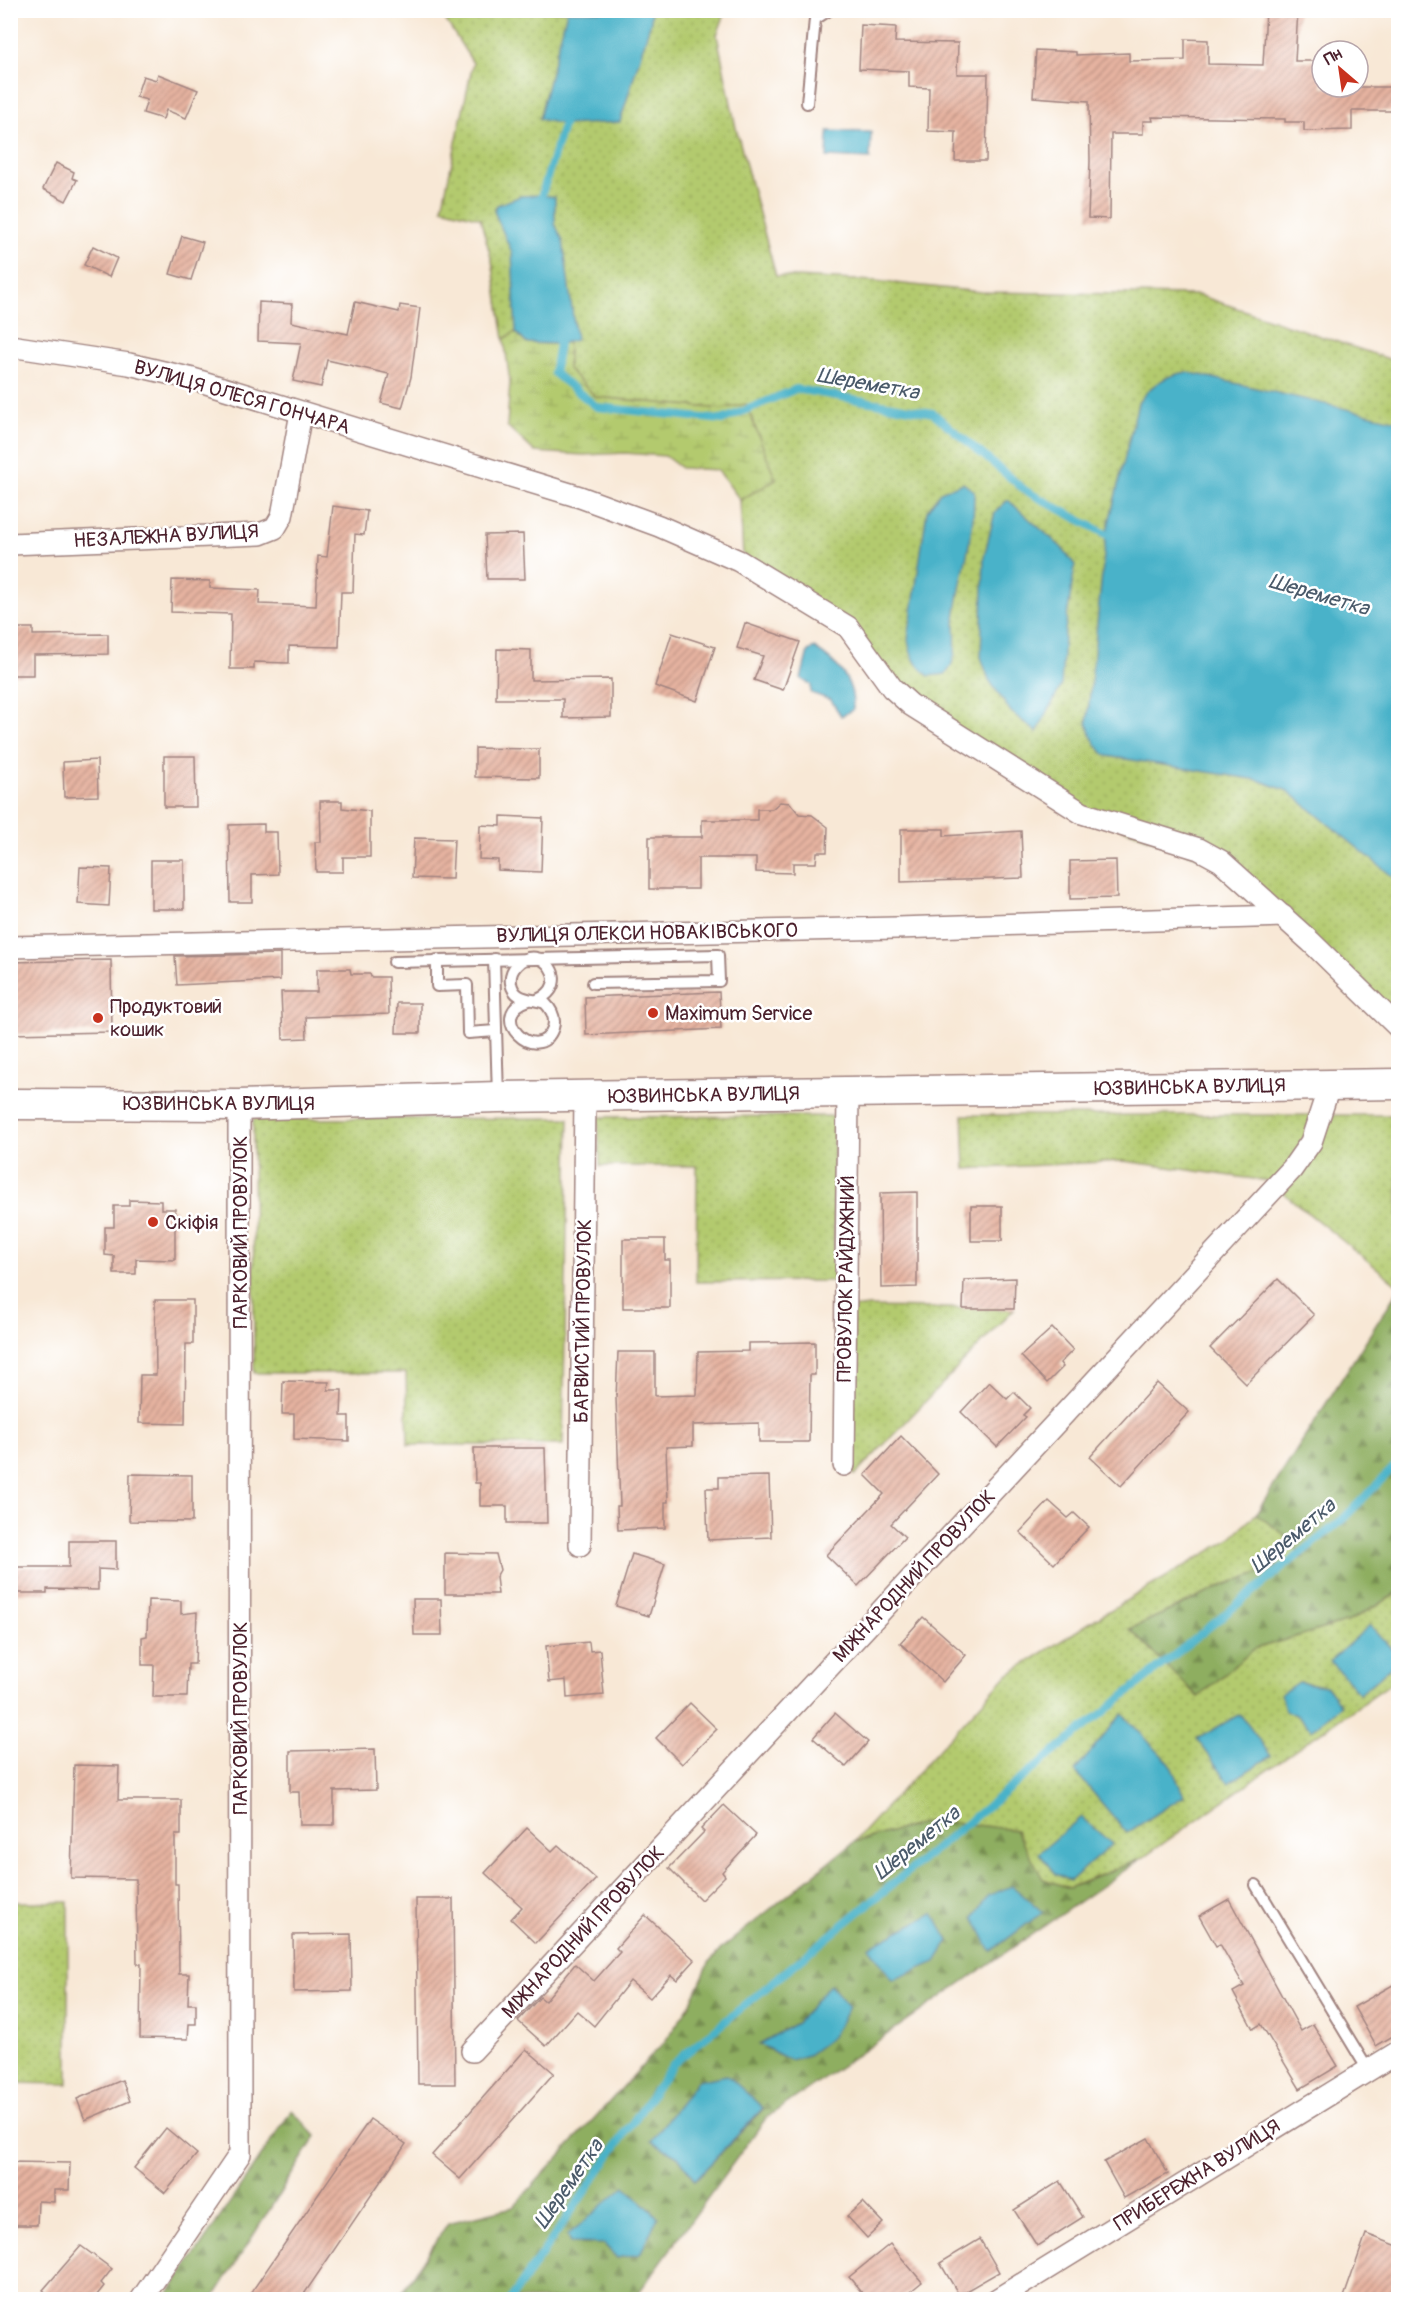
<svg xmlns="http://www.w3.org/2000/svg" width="1409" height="2310" viewBox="0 0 1409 2310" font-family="Pangolin,sans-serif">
<defs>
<pattern id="grass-dots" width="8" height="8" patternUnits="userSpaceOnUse" patternTransform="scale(1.5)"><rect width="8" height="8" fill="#b3ca6e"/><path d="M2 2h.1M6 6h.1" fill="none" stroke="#9bad5f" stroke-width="1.8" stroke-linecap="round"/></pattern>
<pattern id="forest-firs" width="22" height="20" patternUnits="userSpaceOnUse" patternTransform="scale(1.5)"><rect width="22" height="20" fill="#8eae61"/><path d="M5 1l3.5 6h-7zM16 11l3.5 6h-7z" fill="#768d50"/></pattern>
<pattern id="wetland-marsh" width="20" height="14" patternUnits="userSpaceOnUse" patternTransform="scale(1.5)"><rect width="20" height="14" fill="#b3ca6e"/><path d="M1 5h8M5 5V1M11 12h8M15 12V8" fill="none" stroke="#9bad5f"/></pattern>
<pattern id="building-hatch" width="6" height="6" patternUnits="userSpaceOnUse" patternTransform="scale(1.5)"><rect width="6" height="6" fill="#e6b3a0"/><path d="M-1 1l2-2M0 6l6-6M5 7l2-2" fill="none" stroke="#bc9183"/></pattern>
</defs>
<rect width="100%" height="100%" fill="#fff"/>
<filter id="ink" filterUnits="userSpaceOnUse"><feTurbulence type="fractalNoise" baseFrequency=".0167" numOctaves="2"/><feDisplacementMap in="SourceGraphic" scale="12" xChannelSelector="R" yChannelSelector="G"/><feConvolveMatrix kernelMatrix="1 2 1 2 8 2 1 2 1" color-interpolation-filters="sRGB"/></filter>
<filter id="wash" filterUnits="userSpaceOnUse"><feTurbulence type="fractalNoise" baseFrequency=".008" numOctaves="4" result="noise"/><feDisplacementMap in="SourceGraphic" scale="24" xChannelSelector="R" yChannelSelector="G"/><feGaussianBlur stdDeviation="1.35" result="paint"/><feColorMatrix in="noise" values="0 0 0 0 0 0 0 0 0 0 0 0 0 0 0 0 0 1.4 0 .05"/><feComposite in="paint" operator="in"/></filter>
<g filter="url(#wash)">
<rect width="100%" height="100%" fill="#f8e8d6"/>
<!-- grass -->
<g fill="url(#grass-dots)" stroke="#7e744c" stroke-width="1.5" fill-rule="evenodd">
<polygon points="440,11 726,11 717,35 736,128 776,276 875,281 981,292 1198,295 1398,362 1398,1022 1234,870 1100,820 911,705 848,627 743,555 740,500 775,480 746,404 722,409 596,397 568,369 516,332 504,339 492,261 480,218 442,208 473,63"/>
<polygon points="963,1115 1398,1115 1398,1285 1268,1181 1124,1161 965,1169"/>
<polygon points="834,1116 834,1281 696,1282 697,1166 600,1166 598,1117"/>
<polygon points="569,1118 563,1445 408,1445 406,1373 254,1373 253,1119"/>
<polygon points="846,1308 862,1307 1014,1309 855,1475 844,1465"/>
<path d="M1256,1514L1281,1532L1305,1557L1227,1584L1130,1629L1198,1697L1254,1649L1349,1621L1398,1593V1656L1370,1625L1360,1694L1398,1660V1678L1141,1859L1069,1888L1043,1879L935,1820L854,1842L1006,1676L1097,1618L1227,1541ZM1299,1682L1326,1686L1312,1730L1296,1715Z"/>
<polygon points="11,1902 68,1902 68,2084 11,2083"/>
</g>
<!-- forest -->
<g fill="url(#forest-firs)" stroke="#6c6646" stroke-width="1.5" fill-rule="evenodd">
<polygon points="1398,1290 1398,1593 1349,1621 1254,1649 1198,1697 1130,1629 1227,1584 1304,1557 1281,1532 1256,1514"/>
<path d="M935,1820L1016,1830L1043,1879L1069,1888L1141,1859L766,2118L634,2299L448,2300L444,2297L441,2299L397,2300L448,2223L513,2207L666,2040L690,2005L709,1963L722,1948L854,1842ZM797,2023L790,2060L759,2044ZM763,2109L695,2180L678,2156L652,2141ZM604,2244L640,2254L617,2258Z"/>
<polygon points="292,2110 316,2136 213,2299 165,2299"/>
</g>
<!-- wetland -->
<polygon fill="url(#wetland-marsh)" stroke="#7e744c" stroke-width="1.5" points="516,332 526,343 559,344 568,342 568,369 596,397 722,409 746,404 776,480 740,500 718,470 681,468 665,456 625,453 585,455 535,452 507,426 510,382 504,339"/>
<!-- water -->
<g fill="#4ab2c9" stroke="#4a687a" stroke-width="1.5">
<polygon points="567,11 651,11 651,21 620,122 565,125 539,119"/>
<polygon points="828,131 871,132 870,159 827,157"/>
<polygon points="542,195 555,197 555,224 563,241 576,340 559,344 526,343 516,332 512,253 494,211 497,205 521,196"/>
<path d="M1187,372L1398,421V881L1288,791L1258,780L1107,756C1095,746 1091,737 1087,723L1106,535L1138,403C1150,385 1165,375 1187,372Z"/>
<path d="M963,483L974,491C975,533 962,570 956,611C952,634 962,652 946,674L929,676C916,666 910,656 908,639L927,511L940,492Z"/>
<polygon points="1008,500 1061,547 1075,565 1064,637 1061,686 1037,732 1011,712 989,680 981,657 984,557 995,512"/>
<path d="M814,648C838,663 855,681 853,710L841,716L831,700L811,693V685L801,679L808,651Z"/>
<polygon points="1370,1625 1398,1656 1398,1660 1360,1694 1330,1661"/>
<polygon points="1299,1682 1326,1686 1341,1705 1312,1730 1296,1715 1285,1710 1281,1694"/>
<polygon points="1122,1714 1170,1764 1184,1796 1127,1833 1075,1771"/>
<polygon points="1240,1714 1271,1756 1229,1783 1197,1739"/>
<polygon points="1081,1817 1112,1844 1070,1881 1055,1874 1039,1853"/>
<polygon points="1012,1886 1043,1912 991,1951 974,1917 989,1895"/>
<polygon points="933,1913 949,1941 936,1962 893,1980 869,1947"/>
<polygon points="830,1984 849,2007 832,2037 808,2055 790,2060 759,2044 797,2023"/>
<polygon points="727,2075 763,2108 695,2180 678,2156 651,2141 697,2081"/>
<polygon points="625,2186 658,2217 640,2254 617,2258 604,2244 571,2243 568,2235"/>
</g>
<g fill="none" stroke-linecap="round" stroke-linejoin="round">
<!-- stream -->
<g stroke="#4ab2c9" stroke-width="8">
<polyline points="542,205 541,197 566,116"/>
<polyline points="558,336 559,344 554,373 597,407 722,420 796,389 933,413 1026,491 1115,539"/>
<polyline points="510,2300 673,2064 1038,1765 1343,1519 1398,1463"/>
</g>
</g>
<g id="blocks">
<!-- building -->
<g fill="url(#building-hatch)">
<polygon points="1266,10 1298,10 1295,61 1319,61 1319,69 1322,69 1322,87 1398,87 1398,111 1352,111 1352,130 1304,131 1304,122 1285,122 1285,119 1152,117 1153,121 1143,121 1143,134 1111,134 1110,219 1088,218 1090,161 1089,101 1033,97 1036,50 1076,52 1076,55 1129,53 1129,61 1185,60 1185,39 1208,40 1208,64 1263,65"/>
<polygon points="861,25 896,27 895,42 958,43 957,74 988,74 986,161 955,161 956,132 928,131 929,88 909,87 909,71 859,69"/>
<polygon points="158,74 198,90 186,118 166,110 163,119 143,113 147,100 136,97 143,76 156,80"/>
<polygon points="56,163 74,172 72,178 77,180 66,201 43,189"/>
<polygon points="182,236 203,242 191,280 170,274"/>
<polygon points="93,246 117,258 109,277 84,265"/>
<polygon points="259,302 292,304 291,322 348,334 355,302 399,312 400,305 420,308 411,377 402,408 381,403 389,374 327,360 321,387 293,381 301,343 258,341"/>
<polygon points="333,506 367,511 364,535 355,534 353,592 341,592 339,647 289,646 289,663 254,662 254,669 230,669 231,614 171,612 172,580 210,581 210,588 260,590 259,604 316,606 318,556 327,557"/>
<polygon points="523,534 525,579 487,579 485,535"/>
<polygon points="745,623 800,642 783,690 754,680 763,656 737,648"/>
<polygon points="10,628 33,628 33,635 108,634 108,654 33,655 33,675 10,675"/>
<polygon points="672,633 715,647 697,701 655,686"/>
<polygon points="497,649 531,650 531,680 611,679 611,717 563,718 563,699 496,699"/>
<polygon points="475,748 539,749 539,778 475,777"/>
<polygon points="164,756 195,756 196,807 164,807"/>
<polygon points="97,760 98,796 64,797 63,762"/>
<polygon points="320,801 342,801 342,808 370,811 370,857 343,857 343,872 316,872 315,842 321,842"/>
<polygon points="780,802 790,803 799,814 812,815 828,827 827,852 817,852 816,863 793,863 793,873 756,872 756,858 698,858 698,889 649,889 649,837 702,837 702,820 757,820 757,809 772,809"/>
<polygon points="501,816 543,818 541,872 498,870 498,860 479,859 480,825 501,826"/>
<polygon points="264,824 264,832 277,832 278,874 252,875 252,902 230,902 229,825"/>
<polygon points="901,829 944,829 944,836 1021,831 1023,878 901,882"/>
<polygon points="414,838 454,839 452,879 412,878"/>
<rect x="151" y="860" width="33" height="49"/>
<polygon points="1116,860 1117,898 1070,899 1070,861"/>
<polygon points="80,867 111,868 109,906 78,904"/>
<polygon points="280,954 280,980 177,985 175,956"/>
<polygon points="111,960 112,1032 10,1034 10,962"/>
<polygon points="317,969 350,969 351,974 370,974 371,977 388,977 389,1014 306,1017 307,1038 283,1039 281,992 317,992"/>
<polygon points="719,992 721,1029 586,1035 585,997"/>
<polygon points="397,1003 420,1003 420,1033 396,1033"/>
<polygon points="917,1192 917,1287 881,1288 880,1193"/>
<polygon points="129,1200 161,1201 161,1209 175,1209 175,1260 136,1259 136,1274 114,1274 114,1256 105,1255 105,1227 114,1227 114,1206 129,1206"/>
<rect x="971" y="1206" width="31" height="35"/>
<polygon points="623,1239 665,1239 665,1260 670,1260 670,1308 623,1308"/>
<polygon points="1015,1278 1014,1309 963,1309 964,1280"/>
<polygon points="1278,1279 1314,1315 1246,1384 1210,1348"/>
<polygon points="155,1300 193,1300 193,1344 186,1344 185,1424 139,1423 140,1375 156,1375"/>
<polygon points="1052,1328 1073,1350 1060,1363 1063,1367 1047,1383 1021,1356"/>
<polygon points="815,1342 815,1375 810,1375 809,1442 759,1442 759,1423 693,1425 693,1446 666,1447 668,1502 665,1502 665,1528 618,1530 617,1506 620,1506 616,1398 618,1352 655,1352 655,1396 697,1395 698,1352 748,1351 748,1343"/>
<polygon points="283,1381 329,1382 328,1390 342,1390 341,1416 349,1416 349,1441 294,1439 294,1414 282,1414"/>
<polygon points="989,1382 1007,1399 1014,1392 1030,1408 1023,1415 1026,1417 997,1447 961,1412"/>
<polygon points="1157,1383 1189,1412 1121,1486 1090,1457"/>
<polygon points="901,1436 938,1474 891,1524 905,1537 858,1586 826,1555 884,1494 865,1475"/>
<polygon points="474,1448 545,1448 547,1523 507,1523 507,1506 480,1506 480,1483 475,1483"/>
<polygon points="130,1474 192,1475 192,1522 129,1521"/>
<polygon points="769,1476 771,1537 708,1540 706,1488 719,1488 719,1477"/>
<polygon points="1049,1501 1068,1518 1074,1513 1089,1527 1054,1564 1020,1532"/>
<polygon points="69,1541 116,1541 116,1570 98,1569 98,1590 47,1589 47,1593 10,1593 10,1567 69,1567"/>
<polygon points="445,1553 496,1554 500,1570 496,1577 498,1594 445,1594"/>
<polygon points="632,1554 665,1564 649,1616 616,1606"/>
<polygon points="413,1599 441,1599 442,1635 414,1635"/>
<polygon points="148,1600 181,1601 181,1614 197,1612 195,1664 188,1664 187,1697 153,1697 154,1665 142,1665 142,1637 147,1636"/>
<polygon points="923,1617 966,1655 943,1682 900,1643"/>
<polygon points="589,1642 590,1651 600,1650 604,1695 567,1698 566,1680 549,1682 546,1646"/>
<polygon points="690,1703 717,1729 682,1764 656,1738"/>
<polygon points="835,1713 868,1742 846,1767 813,1738"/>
<polygon points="375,1749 376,1790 334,1791 334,1825 300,1825 299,1792 290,1792 290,1751"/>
<polygon points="74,1765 119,1766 118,1800 181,1800 181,1835 175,1835 175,1884 178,1884 179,1974 189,1974 188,2004 196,2004 196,2024 189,2024 188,2039 140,2038 141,1964 137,1964 136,1879 71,1878"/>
<polygon points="724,1805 756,1835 722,1872 725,1876 701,1900 669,1868 704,1832 701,1829"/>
<polygon points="527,1828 552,1851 558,1845 596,1879 536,1943 511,1919 522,1907 485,1873"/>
<polygon points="416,1899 453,1899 455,2084 418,2084"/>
<polygon points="1229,1899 1301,2031 1313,2024 1338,2066 1300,2089 1261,2024 1253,2029 1233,1992 1244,1986 1220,1944 1216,1946 1199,1916"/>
<polygon points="645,1915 695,1960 677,1980 671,1975 650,1998 630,1981 594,2026 577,2011 546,2046 518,2021 540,1997 545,2001 575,1964 594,1981 620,1952 616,1948"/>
<polygon points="351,1934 352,1991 294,1992 293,1935"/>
<polygon points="1398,1982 1398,2033 1376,2046 1354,2007"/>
<polygon points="526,2049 554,2073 460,2179 432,2155"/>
<polygon points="122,2080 130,2101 85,2120 77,2099"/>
<polygon points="370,2119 406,2144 300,2300 246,2300"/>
<polygon points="166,2128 197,2154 165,2193 134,2168"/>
<polygon points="1148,2138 1168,2174 1124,2198 1104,2162"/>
<polygon points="10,2162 70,2163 69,2190 54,2190 54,2202 38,2201 37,2225 10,2225"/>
<polygon points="1060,2181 1083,2217 1037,2246 1014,2210"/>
<polygon points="863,2202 883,2223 867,2238 847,2216"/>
<polygon points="1366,2234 1398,2246 1398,2300 1343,2300"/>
<polygon points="980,2239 999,2272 959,2295 940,2263"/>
<polygon points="890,2244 922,2282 900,2300 868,2300 849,2277"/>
<polygon points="81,2246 112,2269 101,2283 104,2286 93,2300 55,2300 43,2290"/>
</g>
</g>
</g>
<g filter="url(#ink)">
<use href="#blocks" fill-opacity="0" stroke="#a18480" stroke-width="1.5"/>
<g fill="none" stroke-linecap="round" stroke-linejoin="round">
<defs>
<g id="service">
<polyline points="807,103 815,19 829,10"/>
<polyline points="494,959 498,1097"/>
<polyline points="437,960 437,986 467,985 468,1033 496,1031"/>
<polyline points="394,962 718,955 719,981 593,983"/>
<path d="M529,1000C483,1015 538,1068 553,1028C556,1018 552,1010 545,1003C532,998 514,1001 511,983C510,976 512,970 517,965C540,940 575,984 537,1000"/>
<polyline points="1256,1885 1368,2070"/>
</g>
<g id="minor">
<polyline points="10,346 129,364 193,379 580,497 659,526 739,561 848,627 892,688 911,705 1082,813 1199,849 1221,861 1311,942 1398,1027"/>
<polyline points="10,544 260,534 275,528 282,516 301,413"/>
<polyline points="10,947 897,928 1283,916"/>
<polyline points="844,1465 848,1093"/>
<polyline points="580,1545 585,1096"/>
<polyline points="472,2051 1292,1169 1311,1142 1330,1084"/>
<polyline points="141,2300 240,2154 239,1105"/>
<polyline points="996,2300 1398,2052"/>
</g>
<polyline id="secondary" points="10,1104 239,1105 498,1097 1398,1084"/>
</defs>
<!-- service casing -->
<use href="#service" stroke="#a18480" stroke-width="14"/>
<!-- minor casing -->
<use href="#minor" stroke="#a18480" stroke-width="24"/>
<!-- secondary casing -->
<use href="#secondary" stroke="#a18480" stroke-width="33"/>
<!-- service -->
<use href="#service" stroke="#fff" stroke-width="10"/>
<!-- minor -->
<use href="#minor" stroke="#fff" stroke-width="21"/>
<!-- secondary -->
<use href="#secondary" stroke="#fff" stroke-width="30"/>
</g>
</g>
<!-- markers -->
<g fill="#c8321e" stroke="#fff" stroke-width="2">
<circle cx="653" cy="1013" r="6"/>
<circle cx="98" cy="1018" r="6"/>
<circle cx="153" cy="1222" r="6"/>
</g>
<g text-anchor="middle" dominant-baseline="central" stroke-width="5" stroke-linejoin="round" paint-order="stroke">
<!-- street labels -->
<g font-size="20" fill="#4a1f2b" stroke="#fff">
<text transform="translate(242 397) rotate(16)">ВУЛИЦЯ ОЛЕСЯ ГОНЧАРА</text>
<text transform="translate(166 536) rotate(-3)">НЕЗАЛЕЖНА ВУЛИЦЯ</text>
<text transform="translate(647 933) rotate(-1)">ВУЛИЦЯ ОЛЕКСИ НОВАКІВСЬКОГО</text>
<text transform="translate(1190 1087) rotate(-1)">ЮЗВИНСЬКА ВУЛИЦЯ</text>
<text transform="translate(704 1095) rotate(-1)">ЮЗВИНСЬКА ВУЛИЦЯ</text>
<text x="219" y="1103">ЮЗВИНСЬКА ВУЛИЦЯ</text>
<text transform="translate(240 1232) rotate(-90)">ПАРКОВИЙ ПРОВУЛОК</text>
<text transform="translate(846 1279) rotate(-89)">ПРОВУЛОК РАЙДУЖНИЙ</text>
<text transform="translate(583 1321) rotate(-89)">БАРВИСТИЙ ПРОВУЛОК</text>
<text transform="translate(914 1576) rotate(-47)">МІЖНАРОДНИЙ ПРОВУЛОК</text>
<text transform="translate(240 1718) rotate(-90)">ПАРКОВИЙ ПРОВУЛОК</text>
<text transform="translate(583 1932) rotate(-47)">МІЖНАРОДНИЙ ПРОВУЛОК</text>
<text transform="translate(1197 2175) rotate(-32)">ПРИБЕРЕЖНА ВУЛИЦЯ</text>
</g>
<!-- poi labels -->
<g font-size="20" fill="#4a1f2b" stroke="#fff" text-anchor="start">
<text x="110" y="1006">Продуктовий<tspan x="110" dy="23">кошик</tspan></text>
<text x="665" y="1013">Maximum Service</text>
<text x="165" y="1222">Скіфія</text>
</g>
<!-- water labels -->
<g font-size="21" font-style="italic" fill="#4a5a6a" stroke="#fff">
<text transform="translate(868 384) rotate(10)">Шереметка</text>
<text transform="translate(1319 595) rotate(16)">Шереметка</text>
<text transform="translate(1293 1536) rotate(-40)">Шереметка</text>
<text transform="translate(917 1843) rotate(-39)">Шереметка</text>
<text transform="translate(569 2184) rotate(-55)">Шереметка</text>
</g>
</g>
<!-- margin -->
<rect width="1409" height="2310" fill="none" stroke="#fff" stroke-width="36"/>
<!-- north arrow -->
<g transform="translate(1340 69) rotate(331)"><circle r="28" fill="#ffffff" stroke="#b7a5aa" stroke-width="1.5"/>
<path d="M0-4.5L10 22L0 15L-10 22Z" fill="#c8321e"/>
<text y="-9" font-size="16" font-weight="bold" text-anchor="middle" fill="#4a1f2b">Пн</text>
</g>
</svg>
